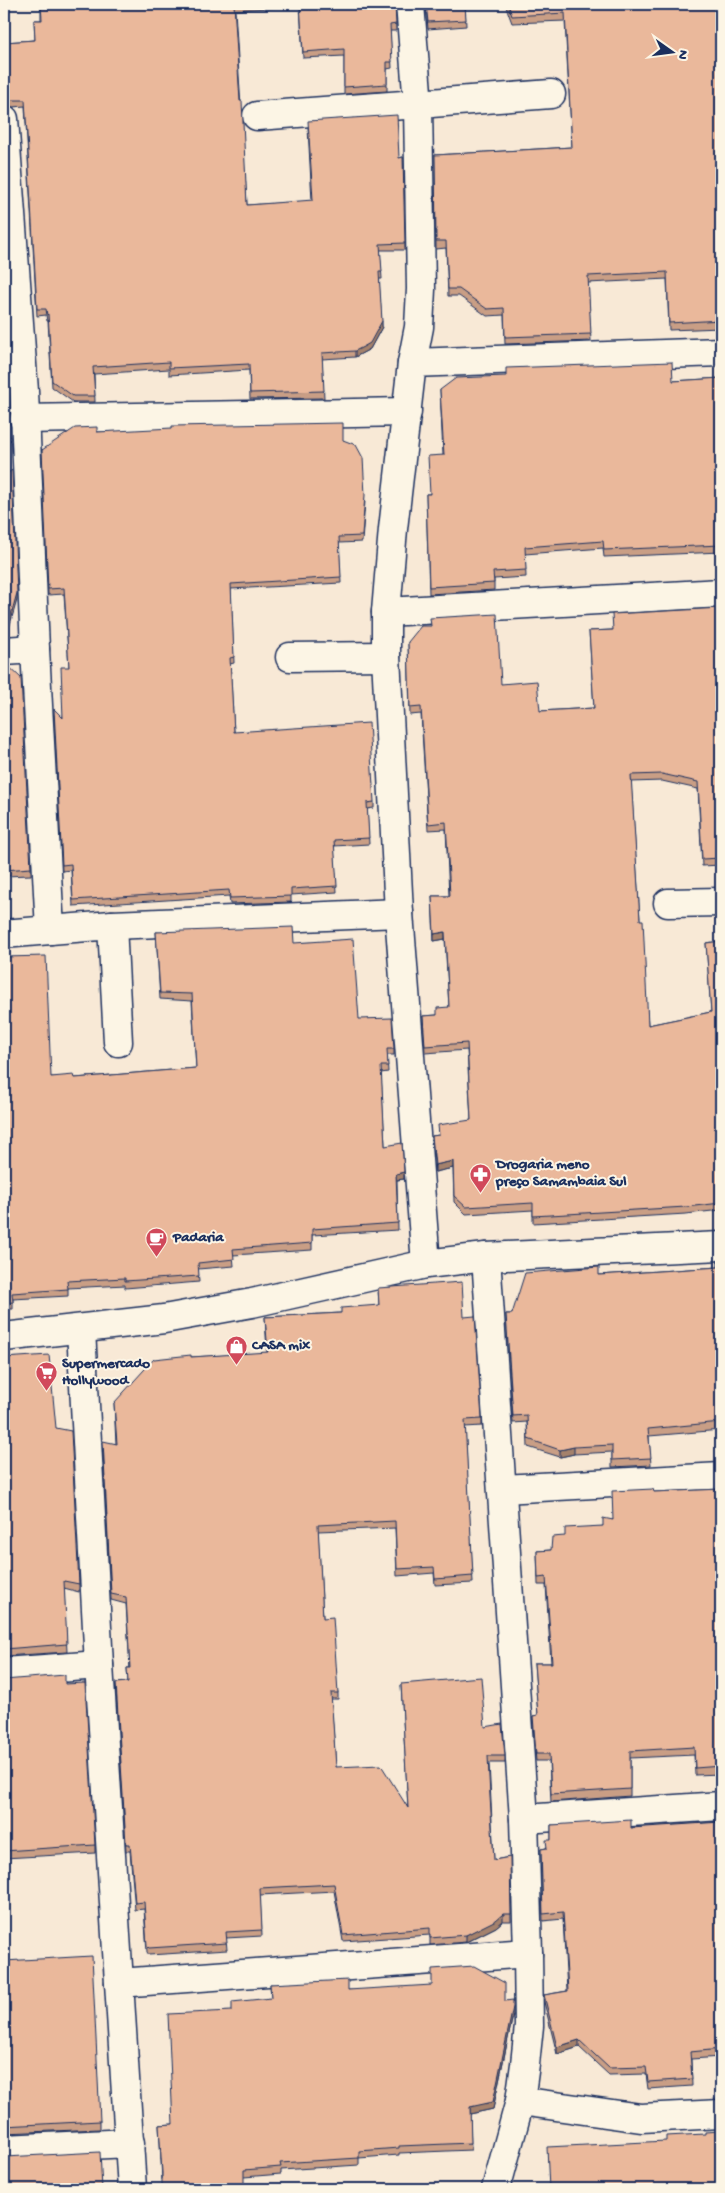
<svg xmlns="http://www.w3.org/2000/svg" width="725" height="2193" viewBox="0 0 725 2193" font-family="'Gochi Hand',sans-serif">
<rect width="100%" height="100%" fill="#f8e9d6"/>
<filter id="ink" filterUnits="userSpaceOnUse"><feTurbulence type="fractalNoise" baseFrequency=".02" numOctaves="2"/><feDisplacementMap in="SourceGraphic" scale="10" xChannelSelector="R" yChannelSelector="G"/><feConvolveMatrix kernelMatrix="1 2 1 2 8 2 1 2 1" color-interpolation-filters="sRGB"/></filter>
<g filter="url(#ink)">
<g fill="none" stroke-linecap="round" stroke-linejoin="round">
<defs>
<g id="minor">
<polyline points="410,4 418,105 421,289 419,327 412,363 393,529 386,612 386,656 399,913 426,1264"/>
<polyline points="257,116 551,94"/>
<polyline points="4,119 24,391 35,649 50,930 112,925 399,913"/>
<polyline points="412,363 721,352"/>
<polyline points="24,419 407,412"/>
<polyline points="386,612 721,593"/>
<polyline points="4,651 35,649"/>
<polyline points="290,657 386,656"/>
<polyline points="668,903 721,902"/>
<polyline points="112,925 118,1042"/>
<polyline points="4,934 50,930"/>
<polyline points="486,1257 524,1819 528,1953 529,2026 525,2064 520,2101 496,2189"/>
<polyline points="81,1330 99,1665 132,2189"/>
<polyline points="4,1337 164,1319 252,1303 426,1264 486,1257 721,1246"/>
<polyline points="503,1489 721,1477"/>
<polyline points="4,1672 99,1665"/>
<polyline points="524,1819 721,1806"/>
<polyline points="119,1983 528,1953"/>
<polyline points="520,2101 641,2118 721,2114"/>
<polyline points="4,2149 130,2143"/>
</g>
</defs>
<!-- minor casing -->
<use href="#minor" stroke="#1b2f5e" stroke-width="31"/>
<!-- minor -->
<use href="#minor" stroke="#fcf5e5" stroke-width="28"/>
</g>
<!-- wall -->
<g fill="#c99e85" stroke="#1b2f5e">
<polygon points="41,4 395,4 396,31 390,31 392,68 387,69 387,91 344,94 344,56 303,58 300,6 235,10 247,205 312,201 308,128 399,158 403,157 405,250 380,250 382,279 379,279 382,327 370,349 355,357 322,359 324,398 250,399 249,370 169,375 169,369 94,374 95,402 73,402 52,387 48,321 47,321 46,315 37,316 25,106 13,107 4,104 4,42 35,40 34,20 41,20"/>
<polygon points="426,4 465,4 466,26 428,29"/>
<polygon points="505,4 721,4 721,328 669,330 667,279 588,283 591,341 505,344 504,315 487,316 459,296 448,296 446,248 436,249 435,155 572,147 565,21 512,23"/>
<polygon points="721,378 721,552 604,557 603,548 525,554 526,577 494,579 494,590 429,594 426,494 430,494 443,455 440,390 673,381"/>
<polygon points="97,432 343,440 365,501 362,542 339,543 341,583 231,589 234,663 230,664 234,732 374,802 374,808 367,809 369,844 334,846 337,892 291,895 291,902 230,904 229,896 73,906 71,870 62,871 54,715 63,717 69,667 64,594 48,595 42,450"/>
<polygon points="721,608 721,865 702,866 698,789 662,781 631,782 640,920 648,1025 711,1012 706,943 721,941 721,1210 686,1214 533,1223 533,1210 466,1214 454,1202 453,1168 435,1172 432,1136 439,1135 471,1120 467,1050 425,1053 423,1016 437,1015 449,1007 445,939 434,941 432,896 449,896 446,829 428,830 421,714 410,715 408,642 501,684 540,711 594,708 589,631 612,630"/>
<polygon points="4,662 31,868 31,875 4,876"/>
<polygon points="156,932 294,943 359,1019 394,1049 394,1055 387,1055 388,1072 381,1073 385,1146 404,1179 397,1180 398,1230 312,1235 312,1250 233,1255 234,1266 198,1269 199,1282 125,1288 125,1285 68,1288 68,1296 13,1299 13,1309 4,1309 4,957 51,1077 75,1078 196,1068 192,1001 160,999"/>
<polygon points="718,1260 721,1260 721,1430 649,1436 651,1465 612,1467 612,1452 574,1454 560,1457 528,1447 527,1422 513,1423 506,1314 512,1314 599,1275 718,1267"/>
<polygon points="378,1288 464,1317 482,1419 482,1426 465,1427 473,1583 435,1585 434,1573 397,1576 395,1528 318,1531 323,1618 338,1693 338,1699 331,1699 336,1767 408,1807 401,1684 485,1727 505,1756 505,1763 489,1763 494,1860 510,1857 511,1921 503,1921 496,1927 466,1942 430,1945 430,1935 343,1941 334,1891 260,1895 262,1936 226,1938 227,1950 149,1955 147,1952 144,1909 135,1910 130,1851 126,1851 116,1690 116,1683 128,1682 127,1668 130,1668 126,1604 111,1600 103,1447 116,1444 114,1403 191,1357 267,1353 265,1317 341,1313 379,1305"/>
<polygon points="4,1358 56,1428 79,1584 79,1592 64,1588 67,1652 4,1656"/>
<polygon points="721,1489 721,1774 695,1775 694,1755 630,1758 630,1796 551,1802 549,1761 536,1761 533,1724 533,1716 538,1715 534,1663 551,1663 546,1585 538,1585 537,1551 551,1550 565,1536 603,1526 654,1492"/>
<polygon points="4,1680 65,1684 95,1845 95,1853 4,1858"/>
<polygon points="721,1822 721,2057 691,2059 692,2086 648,2089 646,2074 609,2075 579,2047 557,2054 544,2002 544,1995 567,1991 563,1919 543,1921 541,1849 546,1848 551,1840 551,1825 631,1828"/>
<polygon points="4,1961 100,2121 100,2129 4,2133"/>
<polygon points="270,1984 348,1990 505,2001 513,2015 493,2109 470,2114 471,2150 399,2153 399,2155 359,2158 359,2165 281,2170 281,2174 244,2177 162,2180 159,2125 173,2124 232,2011 271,1998"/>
</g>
<!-- shaded-wall -->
<g fill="#a4816c" stroke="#1b2f5e">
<polygon points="382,321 382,327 370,349 355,357 355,351"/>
<polygon points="17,593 17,600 9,628 4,631 4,624"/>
<polygon points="445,932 445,939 434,941 434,934"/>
<polygon points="453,1161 453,1168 435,1172 435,1165"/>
<polygon points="404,1172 404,1179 396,1180 396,1174"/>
<polygon points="574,1447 574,1454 560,1457 560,1450"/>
<polygon points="503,1914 503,1921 496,1927 466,1942 466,1935"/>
<polygon points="513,2007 513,2015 493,2109 470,2114 470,2107"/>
<polygon points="579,2040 579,2047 557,2054 557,2047"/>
</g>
<!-- building -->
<g fill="#eab89b" stroke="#1b2f5e">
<polygon points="41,4 235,4 234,4 240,101 242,101 247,205 313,200 308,121 397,115 399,158 403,157 405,243 380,244 382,272 379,272 382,321 370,343 363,347 355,351 322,353 324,391 250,393 249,364 169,368 169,362 93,367 95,396 73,396 52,381 48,314 47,315 46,309 37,309 25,100 13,100 4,97 4,42 35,40 34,20 42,20"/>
<polygon points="300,4 395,4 396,24 390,25 392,62 387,62 387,84 344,87 344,49 303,52"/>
<polygon points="426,4 465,4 466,20 428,22"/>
<polygon points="508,4 721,4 721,320 669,323 667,272 588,276 591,334 505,337 504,308 487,309 459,289 448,289 446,241 436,241 435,155 572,147 565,13 512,16"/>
<polygon points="672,362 673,381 721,378 721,545 604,550 603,541 525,547 526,570 493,572 494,583 429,587 426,494 430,494 428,456 444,455 440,390 456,378 506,376 506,368"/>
<polygon points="343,423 343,440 356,445 363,458 365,495 362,536 339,537 341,577 231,584 234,657 230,658 234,732 369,723 374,802 367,803 369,838 334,840 337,886 291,889 291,896 230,898 229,890 73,900 71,864 62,865 54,709 63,718 61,667 69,667 64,588 48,589 42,450 75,428 97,427 97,432 172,428 172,426"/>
<polygon points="12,470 17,593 9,622 4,624 4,476"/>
<polygon points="721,608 721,858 702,859 698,782 662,774 631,775 640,920 643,920 648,1025 711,1012 706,943 721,941 721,1203 686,1207 533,1216 533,1203 466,1207 454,1196 453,1161 435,1165 432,1136 439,1135 438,1125 471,1120 467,1043 425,1046 423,1016 437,1015 437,1008 449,1007 445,932 434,934 432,896 450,896 446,822 428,824 421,707 410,708 408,642 421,626 431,626 430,618 497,614 501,684 537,681 540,711 594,708 589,631 613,630 612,614"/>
<polygon points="4,662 21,678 31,868 4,870"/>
<polygon points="293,927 294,943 353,939 359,1019 392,1018 394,1049 387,1049 388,1066 381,1066 385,1146 402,1143 404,1172 396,1174 398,1223 312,1229 312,1243 233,1249 234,1259 198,1263 199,1276 125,1281 125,1278 67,1281 68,1289 12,1293 13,1302 4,1303 4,957 46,956 51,1077 74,1075 75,1078 196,1068 192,994 160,993 156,932"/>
<polygon points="718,1260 721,1260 721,1422 648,1429 651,1458 612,1460 612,1445 574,1447 560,1450 528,1439 527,1415 513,1416 506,1314 512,1314 525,1273 599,1267 599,1275 719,1267"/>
<polygon points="462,1282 464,1317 475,1316 482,1419 465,1420 473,1576 435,1579 434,1567 397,1569 395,1521 318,1525 323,1618 333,1617 338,1693 331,1693 336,1767 381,1765 408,1808 401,1684 481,1677 485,1727 502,1724 505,1756 488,1756 490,1796 494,1860 510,1857 511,1914 503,1914 496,1920 466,1935 430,1938 430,1928 343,1935 334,1884 260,1888 262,1930 226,1932 227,1943 149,1948 147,1946 144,1902 135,1903 130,1844 126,1844 116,1683 128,1682 127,1668 130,1668 128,1632 126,1597 111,1594 103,1441 117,1444 114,1403 154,1359 191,1355 191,1357 268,1352 265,1317 341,1313 341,1308 379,1305 378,1288"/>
<polygon points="49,1355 56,1428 71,1431 79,1584 64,1581 67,1644 4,1649 4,1358"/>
<polygon points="653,1489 654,1492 721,1489 721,1766 695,1768 694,1747 630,1751 630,1789 551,1794 549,1754 536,1754 533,1716 538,1715 534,1663 552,1663 546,1577 538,1578 537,1551 551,1550 552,1537 565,1536 565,1528 603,1526 603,1518 613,1520 612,1491"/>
<polygon points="65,1675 65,1684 85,1683 95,1845 4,1851 4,1680"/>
<polygon points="631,1820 631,1828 721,1822 721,2049 690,2052 692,2079 648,2082 646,2067 609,2068 579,2040 557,2047 544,1995 568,1991 563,1912 543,1914 541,1849 547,1848 546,1840 551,1840 551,1825"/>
<polygon points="92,1956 100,2121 4,2126 4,1961"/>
<polygon points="474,1966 505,1983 505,2001 513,2000 513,2007 493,2102 470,2107 471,2143 399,2146 399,2148 359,2151 359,2158 280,2163 281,2167 244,2170 244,2189 162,2189 162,2173 159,2125 173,2124 168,2014 232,2011 232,2002 271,1998 270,1984 348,1980 348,1990 432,1985 432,1969"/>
<polygon points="721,2131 721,2189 549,2189 547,2147 666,2141 666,2136 705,2134 705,2132"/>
<polygon points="100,2152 102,2189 4,2189 4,2163 6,2162 5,2157"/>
</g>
</g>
<!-- icons -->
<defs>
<symbol id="pharmacy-pin" viewBox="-11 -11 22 30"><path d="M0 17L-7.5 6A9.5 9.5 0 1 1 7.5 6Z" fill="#d1495b" stroke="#fcf5e5"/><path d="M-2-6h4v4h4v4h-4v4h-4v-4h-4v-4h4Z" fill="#fff"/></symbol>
<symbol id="cafe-pin" viewBox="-11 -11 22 30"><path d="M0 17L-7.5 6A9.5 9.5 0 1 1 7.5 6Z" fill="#d1495b" stroke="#fcf5e5"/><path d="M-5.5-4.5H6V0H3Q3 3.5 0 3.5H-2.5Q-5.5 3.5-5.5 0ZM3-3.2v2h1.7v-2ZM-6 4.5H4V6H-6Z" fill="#fff"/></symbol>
<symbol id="shop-pin" viewBox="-11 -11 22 30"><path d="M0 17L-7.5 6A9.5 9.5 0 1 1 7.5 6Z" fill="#d1495b" stroke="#fcf5e5"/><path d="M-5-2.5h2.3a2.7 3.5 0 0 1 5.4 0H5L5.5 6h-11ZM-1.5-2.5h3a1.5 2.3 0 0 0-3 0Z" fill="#fff"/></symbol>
<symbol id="supermarket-pin" viewBox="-11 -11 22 30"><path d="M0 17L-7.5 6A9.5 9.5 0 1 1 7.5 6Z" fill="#d1495b" stroke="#fcf5e5"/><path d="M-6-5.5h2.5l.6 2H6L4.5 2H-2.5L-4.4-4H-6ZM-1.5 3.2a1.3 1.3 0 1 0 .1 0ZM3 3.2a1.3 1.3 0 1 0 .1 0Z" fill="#fff"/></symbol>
</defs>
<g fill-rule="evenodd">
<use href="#pharmacy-pin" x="468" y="1162" width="25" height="34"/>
<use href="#cafe-pin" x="144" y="1226" width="25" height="34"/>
<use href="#shop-pin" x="224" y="1334" width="25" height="34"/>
<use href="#supermarket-pin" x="34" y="1360" width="25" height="34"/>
</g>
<g text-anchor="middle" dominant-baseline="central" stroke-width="4" stroke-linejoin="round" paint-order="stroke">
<!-- poi labels -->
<g font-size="15" font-weight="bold" fill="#1b2f5e" stroke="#fcf5e5" text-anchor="start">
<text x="496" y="1165">Drogaria meno<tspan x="496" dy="17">preço Samambaia Sul</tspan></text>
<text x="173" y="1238">Padaria</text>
<text x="252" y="1346">CASA mix</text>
<text x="62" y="1364">Supermercado<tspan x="62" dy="17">Hollywood</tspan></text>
</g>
</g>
<!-- margin -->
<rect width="725" height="2193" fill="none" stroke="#fcf5e5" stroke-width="20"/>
<rect x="10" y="10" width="705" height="2173" fill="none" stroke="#1b2f5e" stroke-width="2" filter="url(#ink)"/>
<!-- north arrow -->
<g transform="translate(672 52) rotate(104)" stroke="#fcf5e5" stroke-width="4" paint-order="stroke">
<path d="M0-4L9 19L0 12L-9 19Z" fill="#1b2f5e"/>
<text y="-8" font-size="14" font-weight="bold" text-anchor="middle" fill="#1b2f5e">N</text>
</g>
</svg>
